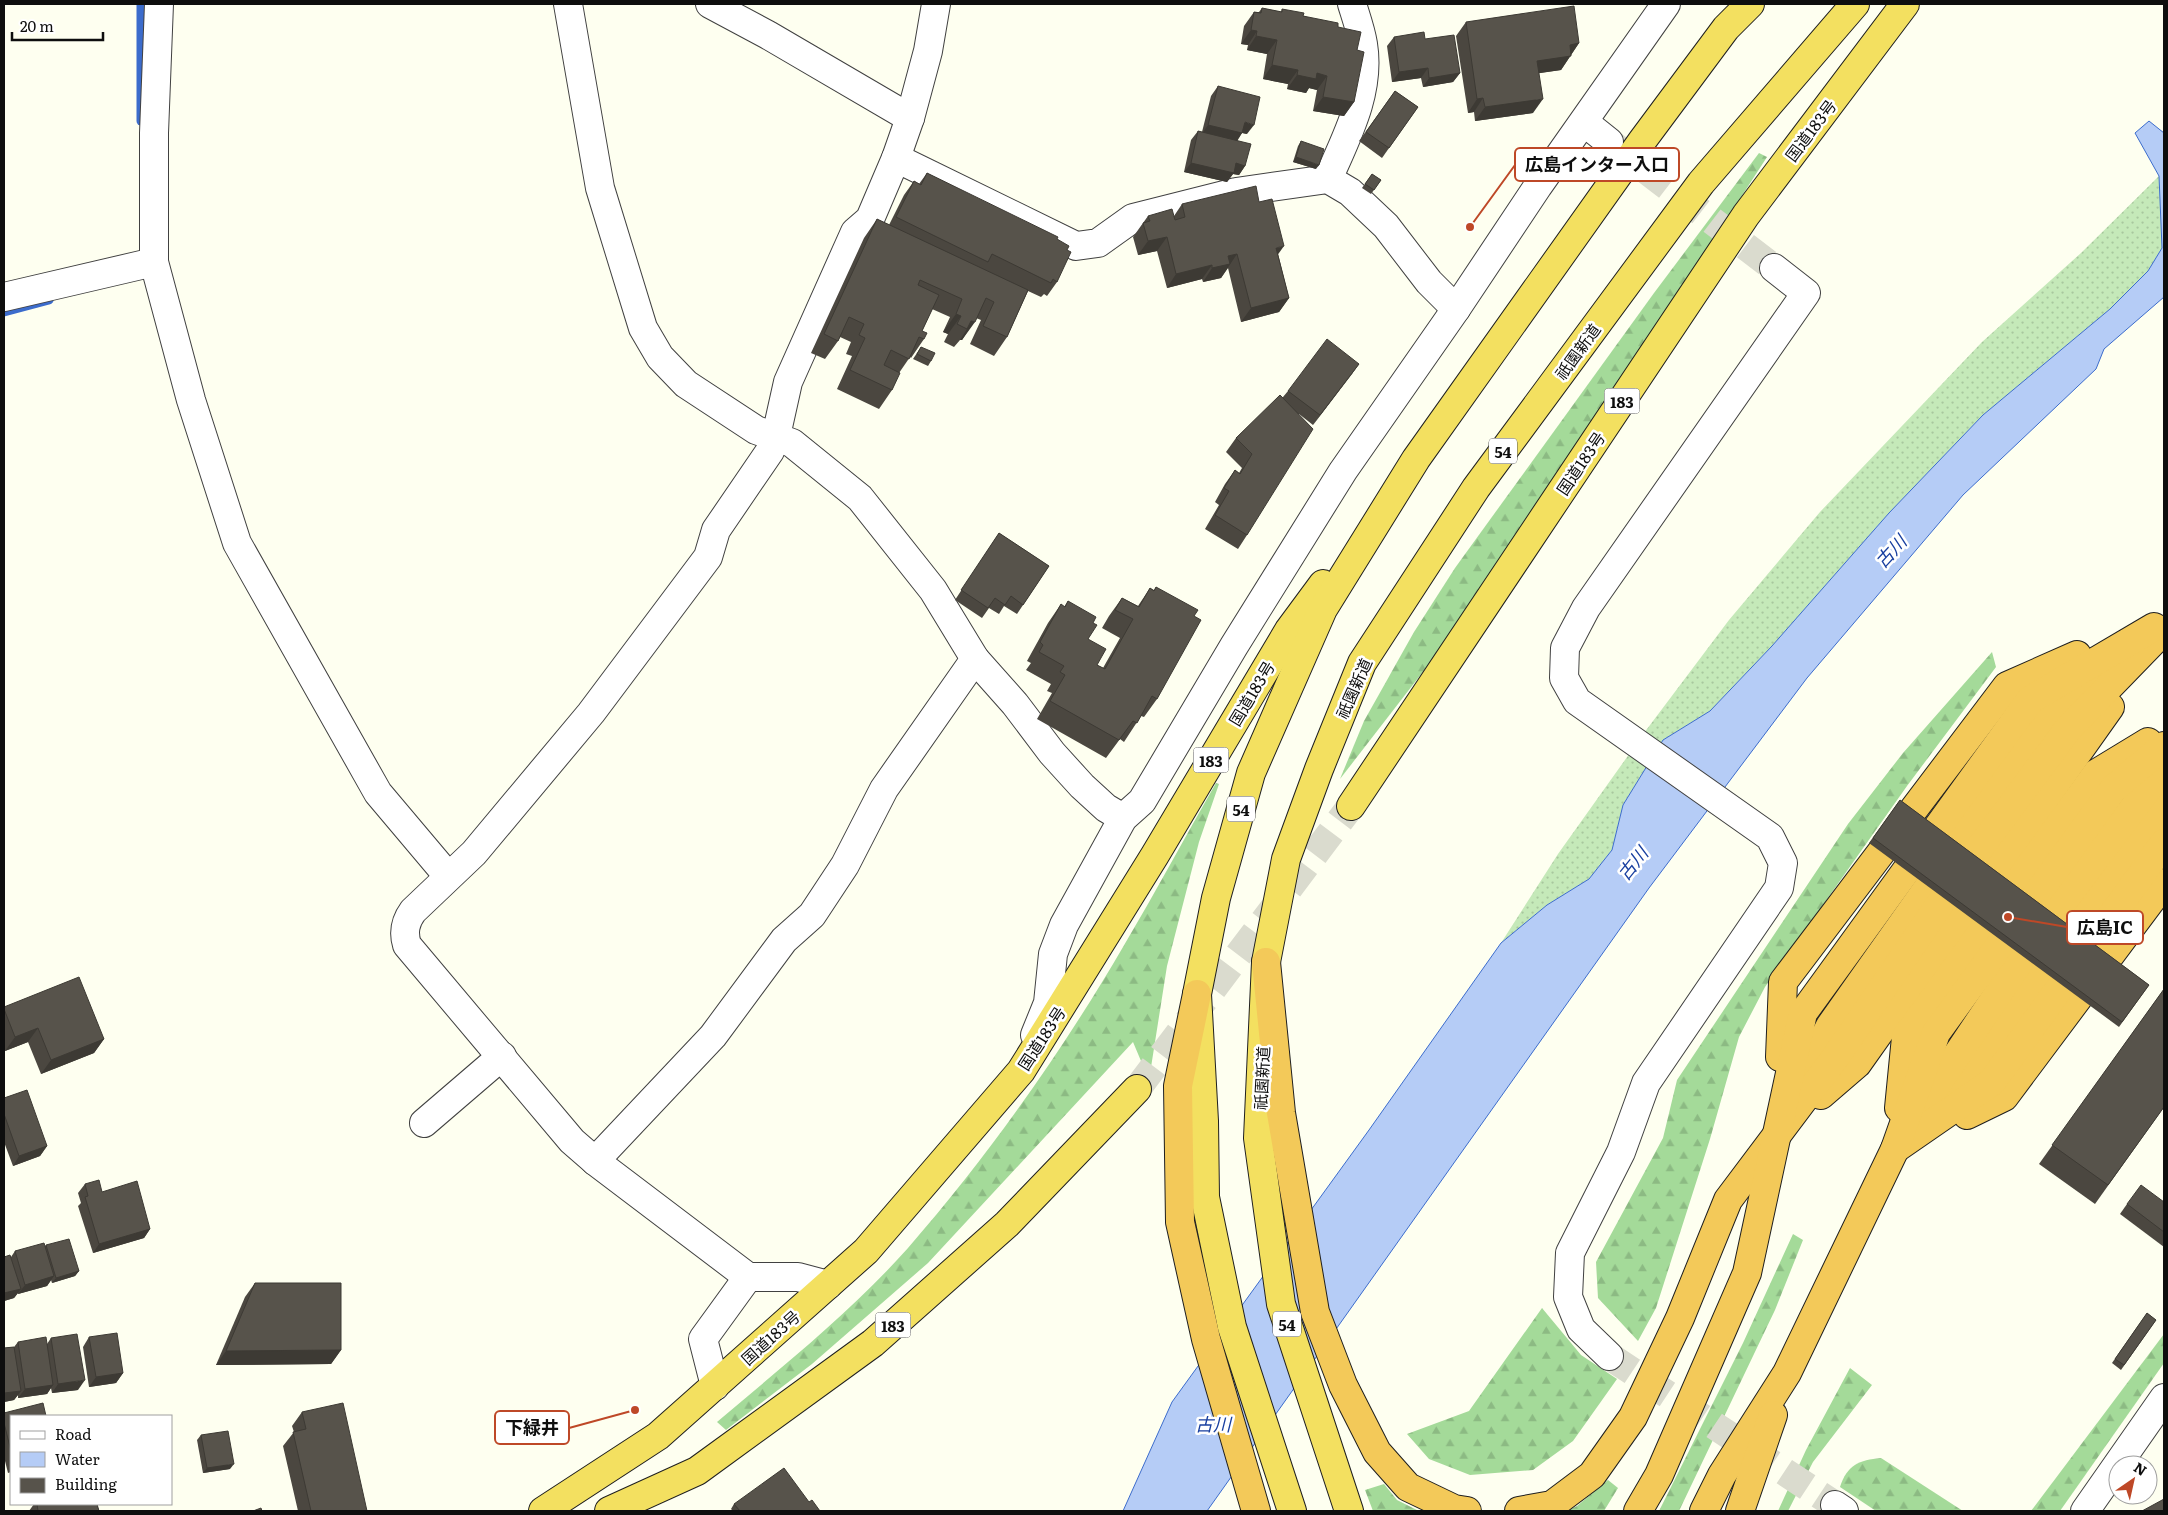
<svg xmlns="http://www.w3.org/2000/svg" width="2168" height="1515" viewBox="0 0 2168 1515" font-family="Literata,'Noto Sans JP',serif">
<defs>
<pattern id="grass-dots" width="8" height="8" patternUnits="userSpaceOnUse" patternTransform="scale(1.25)"><rect width="8" height="8" fill="#c5e9b9"/><path d="M2 2h.1M6 6h.1" fill="none" stroke="#a8c79e" stroke-width="1.8" stroke-linecap="round"/></pattern>
<pattern id="forest-firs" width="22" height="20" patternUnits="userSpaceOnUse" patternTransform="scale(1.25)"><rect width="22" height="20" fill="#a4da99"/><path d="M5 1l3.5 6h-7zM16 11l3.5 6h-7z" fill="#8cba83"/></pattern>
</defs>
<rect width="100%" height="100%" fill="#fefff0"/>
<!-- grass -->
<polygon fill="url(#grass-dots)" points="2159,176 2162,248 2148,271 2110,309 1983,415 1889,513 1772,646 1710,711 1663,740 1623,805 1612,850 1589,879 1547,905 1501,943 1558,854 1647,729 1729,620 1820,512 1982,342 2081,253"/>
<!-- forest -->
<g fill="url(#forest-firs)">
<polygon points="1759,153 1767,157 1487,589 1340,779 1364,721 1414,632 1455,568 1654,293"/>
<polygon points="1992,652 1996,667 1907,786 1765,987 1739,1037 1710,1139 1656,1308 1638,1341 1598,1298 1596,1262 1663,1138 1677,1080 1848,824 1903,753"/>
<path d="M1216,783L1219,784L1199,842L1167,966L1149,1080L1133,1042L928,1263L812,1364L726,1430L717,1422C783,1366 851,1312 908,1248C989,1155 1061,1053 1123,947C1155,893 1185,837 1216,783Z"/>
<polygon points="1793,1234 1803,1240 1775,1310 1679,1511 1659,1511 1743,1343"/>
<polygon points="1542,1308 1581,1355 1617,1379 1573,1441 1533,1470 1470,1475 1429,1459 1407,1434 1469,1411"/>
<polygon points="2164,1334 2164,1363 2060,1511 2031,1511"/>
<polygon points="1850,1368 1872,1385 1813,1462 1788,1511 1778,1511 1806,1450"/>
<path d="M1881,1458L1963,1511H1876L1840,1487C1847,1465 1859,1460 1881,1458Z"/>
<polygon points="1608,1480 1618,1488 1604,1511 1567,1511 1577,1506"/>
<polygon points="1384,1484 1397,1500 1419,1511 1373,1511 1365,1490"/>
</g>
<!-- water -->
<polygon fill="#b5ccf6" stroke="#3c6ccc" points="2149,121 2164,133 2164,297 2104,349 2096,369 1963,495 1807,678 1649,888 1207,1511 1123,1511 1172,1402 1369,1130 1501,943 1547,905 1589,879 1612,850 1623,805 1663,740 1710,711 1772,646 1889,513 1983,415 2110,309 2148,271 2162,248 2159,176 2135,133"/>
<g fill="none" stroke-linecap="round" stroke-linejoin="round">
<!-- stream -->
<g stroke="#3c6ccc" stroke-width="9">
<polyline points="141,4 141,121"/>
<polyline points="4,312 49,300"/>
</g>
<!-- minor-tunnel -->
<g stroke="#dadbce" stroke-width="28" stroke-dasharray="28 14" stroke-linecap="butt">
<polyline points="1612,144 1774,268"/>
<polyline points="1609,1356 1835,1505"/>
</g>
<!-- trunk-tunnel -->
<polyline stroke="#dadbce" stroke-width="28" stroke-dasharray="28 14" stroke-linecap="butt" points="1137,1089 1351,806"/>
<defs>
<g id="minor">
<polyline points="159,4 154,133 154,262 191,400 237,543 378,793 448,876"/>
<polyline points="568,4 600,188 643,328 660,357 686,384 756,430 792,443 860,498 933,590 975,659 1015,704 1052,753 1082,786 1106,808 1123,818"/>
<polyline points="710,4 768,35 910,118"/>
<polyline points="1584,122 1609,142"/>
<polyline points="896,158 1076,246 1098,243 1133,218 1236,192 1328,179 1350,192 1386,226 1429,282 1456,309"/>
<path d="M1328,179C1346,138 1371,92 1363,44C1361,31 1356,17 1352,4"/>
<polyline points="4,297 154,262"/>
<polyline points="424,1123 502,1056"/>
<polyline points="595,1161 713,1036 784,940 812,915 845,865 884,789 975,659"/>
<path d="M828,1285L798,1277H748L595,1161L572,1141L407,945C403,932 405,922 413,911L474,853L591,713L708,557L716,530L770,451L776,436L788,382L855,232L870,219L896,158L910,118L928,51L936,4"/>
<polyline points="1609,1356 1581,1329 1568,1297 1570,1253 1621,1152 1646,1083 1779,888 1783,863 1770,837 1577,701 1564,678 1565,648 1586,608 1806,293 1774,268"/>
<polyline points="715,1386 703,1339 748,1277"/>
<polyline points="1835,1505 1844,1511"/>
</g>
<g id="tertiary">
<polyline points="1035,1035 1048,1003 1053,954 1064,925 1123,818 1142,801 1234,646 1343,471 1456,309 1538,186 1666,4"/>
<polyline points="2085,1511 2164,1398"/>
</g>
<g id="trunk">
<polyline points="1351,806 1746,215 1905,4"/>
<polyline points="543,1511 658,1436 866,1251 1021,1071 1155,855 1289,630 1323,584"/>
<polyline points="609,1511 697,1471 873,1343 1007,1224 1137,1089"/>
<polyline points="1292,1511 1232,1327 1205,1197 1204,1121 1197,994 1216,898 1251,773 1323,609 1416,459 1642,141 1726,28 1750,4"/>
<polyline points="1349,1511 1281,1304 1258,1138 1266,962 1286,859 1319,769 1362,663 1476,488 1701,183 1855,4"/>
</g>
<g id="motorway">
<polyline points="1266,962 1281,1113 1315,1312 1343,1385 1377,1452 1408,1487 1454,1509 1467,1511"/>
<polyline points="1197,994 1178,1086 1180,1222 1206,1339 1256,1511"/>
<polyline points="1780,1057 1783,982 2007,686 2077,655"/>
<polyline points="1804,1078 1830,1026 2050,715 2098,678"/>
<polyline points="1821,1095 1857,1064 2110,707"/>
<polyline points="1945,1095 1981,1057 2157,817 2164,803"/>
<polyline points="1899,1108 1906,1037 2097,773 2148,742"/>
<polyline points="1920,1110 2032,943 2164,767"/>
<polyline points="1967,1115 2004,1097 2164,883"/>
<polyline points="1895,1149 1992,1082 2164,843"/>
<polyline points="1519,1511 1552,1505 1592,1475 1633,1417 1680,1318 1728,1200 1837,1055 1959,876 2068,729 2164,630"/>
<polyline points="1638,1511 1659,1475 1747,1273 1803,1013 2030,700 2154,627"/>
<polyline points="1704,1511 1722,1475 1787,1373 1895,1149 1936,1033 2114,788 2164,746"/>
<polyline points="1740,1511 1773,1415"/>
</g>
</defs>
<!-- minor casing -->
<use href="#minor" stroke="#414141" stroke-width="30"/>
<!-- tertiary casing -->
<use href="#tertiary" stroke="#414141" stroke-width="30"/>
<!-- trunk casing -->
<use href="#trunk" stroke="#1f1f1f" stroke-width="30"/>
<!-- motorway casing -->
<use href="#motorway" stroke="#1f1f1f" stroke-width="30"/>
<!-- minor -->
<use href="#minor" stroke="#fff" stroke-width="28"/>
<!-- tertiary -->
<use href="#tertiary" stroke="#fff" stroke-width="28"/>
<!-- trunk -->
<use href="#trunk" stroke="#f3e060" stroke-width="28"/>
<!-- motorway -->
<use href="#motorway" stroke="#f3c959" stroke-width="28"/>
</g>
<!-- wall -->
<g fill="#4b4740">
<polygon points="1262,8 1281,12 1282,9 1338,27 1357,50 1354,102 1344,116 1313,111 1317,90 1309,88 1306,93 1287,89 1288,84 1263,79 1267,54 1247,50 1248,45 1241,44 1244,26 1254,12 1259,12"/>
<polygon points="1466,22 1579,43 1561,70 1539,73 1533,113 1475,121 1474,112 1468,113 1456,36"/>
<polygon points="1394,37 1425,39 1460,73 1453,82 1423,87 1421,78 1392,82 1387,46"/>
<polygon points="1218,86 1247,134 1242,133 1237,140 1245,166 1239,175 1233,174 1227,182 1184,172 1191,140 1198,131 1202,132 1211,96"/>
<polygon points="1395,91 1418,107 1382,158 1359,141"/>
<polygon points="1301,141 1316,169 1293,162 1298,146"/>
<polygon points="927,173 1057,239 1067,250 1057,282 1047,296 1044,294 1041,297 1028,291 1007,337 994,356 970,344 981,320 976,318 962,340 960,340 954,347 944,342 948,334 943,332 950,317 932,309 922,331 924,339 911,358 910,357 899,373 892,390 879,409 837,389 852,356 846,354 851,342 840,337 838,341 825,359 811,353 864,238 877,219 889,225 904,195 914,181 919,184"/>
<polygon points="1372,174 1381,180 1371,194 1362,188"/>
<polygon points="1259,202 1278,254 1289,298 1279,312 1241,322 1228,268 1221,278 1203,282 1202,279 1167,288 1157,251 1138,255 1133,237 1148,216 1174,216 1182,204"/>
<polygon points="921,347 931,361 928,366 913,359"/>
<polygon points="1359,364 1313,425 1299,414 1247,535 1238,549 1205,529 1219,505 1215,502 1225,484 1235,470 1239,473 1242,468 1226,452 1236,438 1283,397 1288,391"/>
<polygon points="999,533 1049,566 1017,614 1004,606 999,614 989,608 982,618 955,600"/>
<polygon points="1156,587 1194,616 1157,699 1144,717 1141,716 1124,742 1120,739 1106,758 1037,719 1052,693 1047,691 1051,684 1026,670 1031,663 1027,661 1048,623 1061,604 1064,607 1068,601 1093,623 1088,639 1097,665 1103,668 1120,638 1102,628 1109,616 1122,598 1138,606 1150,588 1154,590"/>
<polygon points="1900,800 2149,985 2119,1027 1869,843"/>
<polygon points="2164,989 2164,1107 2095,1204 2039,1164"/>
<polygon points="4,1007 104,1039 94,1053 41,1074 28,1042 5,1051 4,1048"/>
<polygon points="4,1098 47,1146 40,1156 13,1166 4,1142"/>
<polygon points="85,1184 102,1192 150,1229 144,1238 93,1253 78,1206 81,1203 78,1193"/>
<polygon points="2164,1202 2164,1247 2120,1214 2127,1204"/>
<polygon points="46,1245 79,1271 75,1276 52,1283 51,1280 47,1286 18,1294 18,1293 14,1298 4,1301 4,1257 11,1257 15,1251 45,1246"/>
<polygon points="255,1283 341,1350 331,1364 216,1365 245,1297"/>
<polygon points="2147,1313 2156,1320 2121,1370 2112,1363"/>
<polygon points="89,1337 123,1373 116,1383 89,1387 83,1347"/>
<polygon points="51,1338 78,1390 52,1393 51,1388 47,1394 18,1398 18,1395 14,1400 4,1402 4,1348 14,1347 18,1342 47,1344"/>
<polygon points="302,1412 367,1511 298,1511 283,1446 294,1432 292,1426"/>
<polygon points="4,1413 11,1416 11,1472 8,1473 4,1457"/>
<polygon points="201,1435 230,1469 203,1473 197,1440"/>
<polygon points="809,1502 820,1511 733,1511 731,1509 734,1504"/>
<polygon points="34,1504 97,1504 99,1511 29,1511"/>
</g>
<!-- shaded-wall -->
<g fill="#3d3a34">
<polygon points="1251,30 1257,31 1248,45 1241,44"/>
<polygon points="1256,36 1277,40 1267,54 1247,50"/>
<polygon points="1579,43 1561,70 1527,75 1537,61 1570,45"/>
<polygon points="1272,65 1298,70 1288,84 1263,79"/>
<polygon points="1428,68 1421,78 1392,82 1399,72"/>
<polygon points="1317,73 1327,76 1317,90 1309,88 1306,93 1287,89 1297,75"/>
<polygon points="1460,73 1453,82 1423,87 1429,78"/>
<polygon points="1323,97 1354,102 1344,116 1313,111"/>
<polygon points="1483,98 1474,112 1468,113 1477,99"/>
<polygon points="1543,99 1533,113 1475,121 1485,107"/>
<polygon points="1245,122 1254,125 1247,134 1238,132"/>
<polygon points="1208,125 1242,133 1236,143 1201,135"/>
<polygon points="1296,157 1319,165 1316,169 1293,162"/>
<polygon points="1191,163 1236,163 1245,166 1239,175 1233,174 1227,182 1184,172"/>
<polygon points="1167,237 1157,251 1138,255 1148,241"/>
<polygon points="1284,246 1274,260 1276,248"/>
<polygon points="1237,254 1221,278 1203,282 1212,268 1228,256"/>
<polygon points="1212,265 1202,279 1167,288 1176,274"/>
<polygon points="1289,298 1279,312 1241,322 1251,308"/>
<polygon points="956,314 961,316 948,334 943,332"/>
<polygon points="971,321 975,322 962,340 960,340 967,329"/>
<polygon points="1359,364 1352,374 1313,425 1320,415"/>
<polygon points="38,1028 28,1042 5,1051 15,1037"/>
<polygon points="104,1039 94,1053 41,1074 51,1060"/>
<polygon points="47,1146 40,1156 13,1166 19,1156"/>
<polygon points="150,1229 144,1238 93,1253 99,1244"/>
<polygon points="79,1271 75,1276 52,1283 56,1278"/>
<polygon points="54,1276 47,1286 18,1294 25,1285"/>
<polygon points="21,1289 14,1298 4,1301 4,1293"/>
<polygon points="341,1350 331,1364 216,1365 226,1351"/>
<polygon points="123,1373 116,1383 89,1387 96,1377"/>
<polygon points="85,1380 78,1390 52,1393 58,1384"/>
<polygon points="53,1385 47,1394 18,1398 25,1389"/>
<polygon points="21,1391 14,1400 4,1402 4,1393"/>
<polygon points="234,1464 230,1469 203,1473 207,1468"/>
</g>
<!-- building -->
<g fill="#57534b" stroke="#3d3a34">
<polygon points="1574,6 1579,43 1570,45 1571,56 1537,61 1543,99 1485,107 1483,98 1477,99 1466,22"/>
<polygon points="1262,8 1282,12 1282,9 1304,13 1303,16 1338,23 1338,27 1361,32 1357,50 1364,52 1354,102 1323,97 1327,76 1317,73 1316,79 1297,75 1298,70 1272,65 1277,40 1256,36 1257,31 1251,30 1254,12 1261,13"/>
<polygon points="1424,32 1425,39 1454,35 1460,73 1429,78 1428,68 1399,72 1394,37"/>
<polygon points="1218,86 1260,97 1254,125 1245,122 1242,133 1208,125"/>
<polygon points="1395,91 1418,107 1389,148 1366,132"/>
<polygon points="1198,131 1251,144 1245,166 1236,163 1234,173 1191,163"/>
<polygon points="1301,141 1324,149 1319,165 1296,157"/>
<polygon points="927,173 1058,237 1057,239 1069,246 1067,250 1071,252 1057,282 1053,279 1051,283 992,254 988,262 896,217 914,181 921,185"/>
<polygon points="1372,174 1381,180 1374,190 1365,184"/>
<polygon points="1256,186 1259,202 1272,199 1284,246 1276,248 1289,298 1251,308 1237,254 1228,256 1230,264 1212,268 1212,265 1176,274 1167,237 1148,241 1143,223 1150,221 1148,216 1172,209 1175,220 1185,217 1182,204"/>
<polygon points="877,219 1028,290 1007,337 983,326 994,302 986,298 975,322 971,321 967,329 957,324 961,316 956,314 962,299 920,280 918,285 939,295 922,331 927,333 924,339 919,337 909,359 891,350 884,365 900,373 892,390 850,370 865,338 859,335 864,324 849,317 838,341 824,334"/>
<polygon points="1327,339 1359,364 1320,415 1288,391"/>
<polygon points="921,347 935,353 931,361 917,354"/>
<polygon points="1280,395 1313,429 1247,535 1215,515 1229,491 1224,488 1235,470 1240,474 1252,454 1236,438"/>
<polygon points="999,533 1049,566 1023,605 1011,596 1005,605 995,598 988,608 961,590"/>
<polygon points="1156,587 1198,610 1194,616 1201,620 1157,699 1152,696 1137,723 1133,721 1119,740 1050,701 1065,675 1060,672 1064,666 1039,652 1043,645 1040,642 1061,604 1065,607 1068,601 1096,617 1093,623 1097,625 1088,639 1106,649 1097,665 1105,669 1133,619 1115,610 1122,598 1139,607 1150,588 1154,591"/>
<polygon points="1900,800 2149,985 2122,1022 1873,838"/>
<polygon points="79,977 104,1039 51,1060 38,1028 15,1037 4,1009 4,1007"/>
<polygon points="2164,989 2164,1107 2108,1185 2052,1145"/>
<polygon points="27,1090 47,1146 19,1156 4,1114 4,1098"/>
<polygon points="99,1180 102,1192 137,1181 150,1229 99,1244 85,1197 88,1196 85,1184"/>
<polygon points="2141,1185 2164,1202 2164,1232 2127,1204"/>
<polygon points="69,1239 79,1271 56,1278 46,1245"/>
<polygon points="44,1243 54,1276 25,1285 15,1251"/>
<polygon points="10,1255 21,1289 4,1293 4,1257"/>
<polygon points="255,1283 341,1283 341,1350 226,1351"/>
<polygon points="2147,1313 2156,1320 2124,1365 2115,1359"/>
<polygon points="117,1333 123,1373 96,1377 89,1337"/>
<polygon points="77,1334 85,1380 58,1384 51,1338"/>
<polygon points="46,1337 53,1385 25,1389 18,1342"/>
<polygon points="14,1347 21,1391 4,1393 4,1348"/>
<polygon points="43,1403 46,1416 11,1416 11,1451 4,1423 4,1413"/>
<polygon points="343,1403 367,1511 311,1511 293,1432 306,1429 302,1412"/>
<polygon points="228,1431 234,1464 207,1468 201,1435"/>
<polygon points="784,1468 809,1502 812,1500 820,1511 740,1511 734,1504"/>
<polygon points="2164,1499 2164,1511 2142,1511"/>
<polygon points="37,1504 97,1504 99,1511 38,1511"/>
<polygon points="261,1508 262,1511 253,1511"/>
</g>
<g text-anchor="middle" dominant-baseline="central" stroke-width="5" stroke-linejoin="round" paint-order="stroke">
<!-- shield labels -->
<g fill="#fff" stroke="#565656" stroke-width="1">
<rect x="1604.5" y="388.5" width="35" height="25" rx="4"/>
<rect x="1489" y="438.5" width="28" height="25" rx="4"/>
<rect x="1193.5" y="747.5" width="35" height="25" rx="4"/>
<rect x="1227" y="796.5" width="28" height="25" rx="4"/>
<rect x="1273" y="1311.5" width="28" height="25" rx="4"/>
<rect x="875.5" y="1312.5" width="35" height="25" rx="4"/>
</g>
<g font-size="15" font-weight="bold" fill="#0e0e0e">
<text x="1622" y="401">183</text>
<text x="1503" y="451">54</text>
<text x="1211" y="760">183</text>
<text x="1241" y="809">54</text>
<text x="1287" y="1324">54</text>
<text x="893" y="1325">183</text>
</g>
<!-- street labels -->
<g font-size="16" fill="#0e0e0e" stroke="#fff">
<text transform="translate(1810 130) rotate(-53)">国道183号</text>
<text transform="translate(1577 351) rotate(-54)">祇園新道</text>
<text transform="translate(1580 463) rotate(-56)">国道183号</text>
<text transform="translate(1353 688) rotate(-66)">祇園新道</text>
<text transform="translate(1251 693) rotate(-59)">国道183号</text>
<text transform="translate(1041 1038) rotate(-57)">国道183号</text>
<text transform="translate(1261 1078) rotate(-87)">祇園新道</text>
<text transform="translate(770 1337) rotate(-42)">国道183号</text>
</g>
<!-- water labels -->
<g font-size="18" font-style="italic" fill="#183fa0" stroke="#fff">
<text transform="translate(1890 551) rotate(-47)">古川</text>
<text transform="translate(1632 863) rotate(-51)">古川</text>
<text x="1213" y="1423">古川</text>
</g>
</g>
<!-- callouts -->
<path fill="none" stroke="#be4827" stroke-width="2" d="M1470 227L1515 165M2008 917L2067 927M635 1410L569 1428"/>
<g fill="#be4827" stroke="#fff" stroke-width="2">
<circle cx="1470" cy="227" r="5"/>
<circle cx="2008" cy="917" r="5"/>
<circle cx="635" cy="1410" r="5"/>
</g>
<g fill="#fff" stroke="#be4827" stroke-width="2">
<rect x="1515" y="148" width="164" height="33" rx="5"/>
<rect x="2067" y="911" width="76" height="33" rx="5"/>
<rect x="495" y="1411" width="74" height="33" rx="5"/>
</g>
<g font-size="18" text-anchor="middle" font-weight="bold" fill="#0e0e0e">
<text x="1597" y="171">広島インター入口</text>
<text x="2105" y="934">広島IC</text>
<text x="532" y="1434">下緑井</text>
</g>
<!-- border -->
<rect width="2168" height="1515" fill="none" stroke="#0e0e0e" stroke-width="10"/>
<!-- legend -->
<rect x="10" y="1415" width="162" height="90" fill="#ffffff" stroke="#9f9f9f"/>
<rect x="20" y="1431" width="25" height="8" fill="#ffffff" stroke="#9f9f9f"/>
<text x="55" y="1440" font-size="15" fill="#0e0e0e">Road</text>
<rect x="20" y="1452" width="25" height="15" fill="#b5ccf6" stroke="#9f9f9f"/>
<text x="55" y="1465" font-size="15" fill="#0e0e0e">Water</text>
<rect x="20" y="1478" width="25" height="15" fill="#57534b" stroke="#9f9f9f"/>
<text x="55" y="1490" font-size="15" fill="#0e0e0e">Building</text>
<!-- north arrow -->
<g transform="translate(2133 1480) rotate(34)"><circle r="24" fill="#ffffff" stroke="#9f9f9f"/>
<path d="M0-4L9 19L0 12L-9 19Z" fill="#be4827"/>
<text y="-8" font-size="14" font-weight="bold" text-anchor="middle" fill="#0e0e0e">N</text>
</g>
<!-- scale -->
<path d="M12 32v8h91v-8" fill="none" stroke="#0e0e0e" stroke-width="2.5"/>
<text x="20" y="32" font-size="15" fill="#0e0e0e" stroke="#ffffff" stroke-width="4" paint-order="stroke">20 m</text>
</svg>
